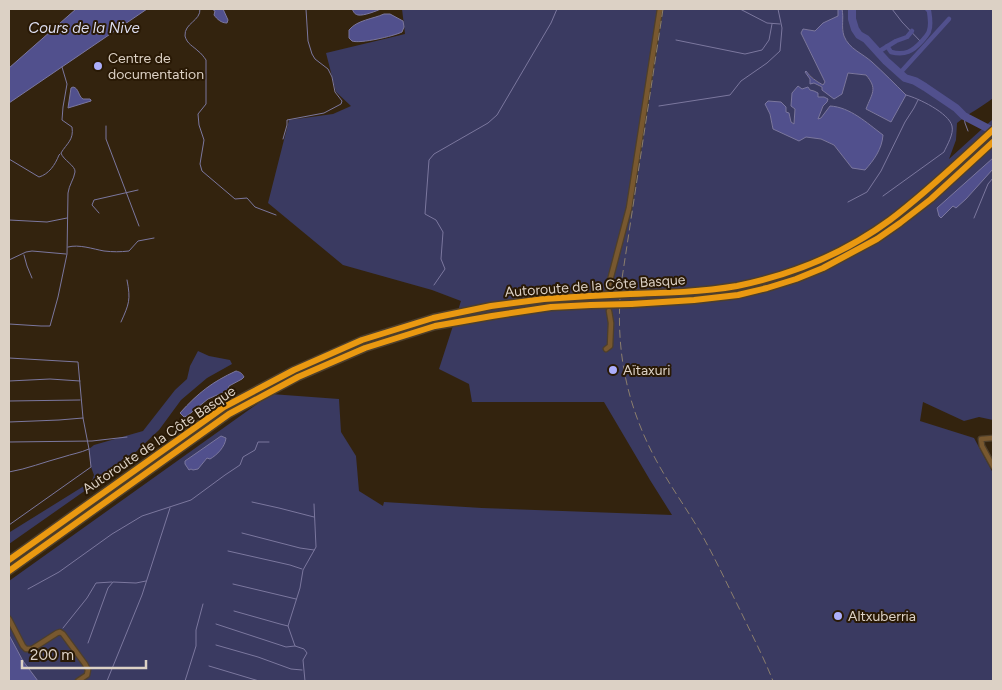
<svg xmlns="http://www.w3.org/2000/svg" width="1002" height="690" viewBox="0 0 1002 690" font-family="Figtree,sans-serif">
<rect width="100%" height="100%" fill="#33230e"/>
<!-- green -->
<g fill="#3a3a61" fill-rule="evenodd">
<path d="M402,9H993V98C982,107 969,113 957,123L956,140L949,159L993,119V420L979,417L964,421L923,402L920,421L974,438L993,473V681H9V581L271,394L339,399L341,432L356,456L359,491L383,506L384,502L482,508L672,515L650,480L604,402H472L469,384L439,369L461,301L432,290L343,265L268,203L289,120L333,114L351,106L336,92L326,53L405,34ZM823,23L843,24V33L848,45L870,61L891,122L866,109C872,93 878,89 866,75L848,73L842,94C825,88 815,88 805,72L806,71C811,77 817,81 823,85L825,82L801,33L804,29L815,31ZM810,90L814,91L818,97L827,102L823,106L817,119H821L830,106L852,168L834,145L821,139L773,129L770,114H789L791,122L794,124L795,109Z"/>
<polygon points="198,351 209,356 230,360 232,364 207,378 181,400 159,430 123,464 9,544 9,534 10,532 92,481 94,475 91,467 89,449 94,445 143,431 175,390 187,379 190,366"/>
</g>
<!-- water -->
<g fill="#51508d" stroke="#7b779e">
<polygon points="76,9 147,9 9,103 9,68"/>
<path d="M212,9H223L228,20L227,23C221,23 217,19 214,15L215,11Z"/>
<path d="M352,9H381C376,11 364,16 358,15C354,14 354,12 352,9Z"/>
<path d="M838,9H842C844,18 841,27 844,36C849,49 862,53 872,62C884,73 895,84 906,95L891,122L866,109C872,93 878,89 866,75L848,73L842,94L834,99L822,90V87L814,83L810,84V79L805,72L806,71C810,77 816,81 823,85L825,82L801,33L803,29L815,31L823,23L838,16Z"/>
<path d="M384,14H390L403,21L404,27L402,32C394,36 360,44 352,41C351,40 350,39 349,38V30C357,20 373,19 384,14Z"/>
<path d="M798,86L802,89L808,87L810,90L814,91L818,93V97H824L828,99L827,102L823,106L818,119L821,118L830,106C850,107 867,123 883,135C882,149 874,160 865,170L852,168L834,145L821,139L806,137L799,141L773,129L770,114L765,104L768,101L781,102L786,107V112L789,113L791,122L794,124L795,109L791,106L792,93Z"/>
<path d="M73,87C79,88 78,96 83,99H90L91,100V101L68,108L71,88Z"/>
<polygon points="993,158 993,169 966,199 956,208 953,206 941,218 939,216 937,208"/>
<path d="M236,371C240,372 242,373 244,377L242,379L229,386L228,389L224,392L208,399L187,416L184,417L180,413C198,393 212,382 236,371Z"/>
<path d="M221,436L226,438C225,447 217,455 210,459L207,458L198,469L193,470L191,469L189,470L185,464V461Z"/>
<polygon points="9,635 23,661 38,681 9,681"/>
</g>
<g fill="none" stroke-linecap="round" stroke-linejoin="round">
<!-- stream -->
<g stroke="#7b779e" stroke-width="1">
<path d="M200,9C201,21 184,23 185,36C187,44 193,46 198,51C201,53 204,57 206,60V104L198,114L199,125L204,140L200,164L202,171L235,199L247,198L255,207L276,215"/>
<polyline points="740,9 767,23 780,24"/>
<polyline points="892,9 902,22 921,42"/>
<polyline points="676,40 745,54 762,50 769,40 772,24"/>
<polyline points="659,106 730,95 741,81 767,63 780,51 782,28 778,9"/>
<polyline points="964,116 965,123 968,131"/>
<polyline points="106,126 106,139 139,226"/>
<polyline points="283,139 287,125 287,120 324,113 341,104 342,101 335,92 332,77 328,69 315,59 312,54 308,41 306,9"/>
<path d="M9,159L39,177C49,174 55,165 59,155L60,154"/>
<path d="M883,196L944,152C947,145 954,134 952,126C949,113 918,98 906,95"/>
<polyline points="848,202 867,192 881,171 905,122 914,108 918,100"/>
<polyline points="99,213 92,205 94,200 138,190"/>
<polyline points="974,218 988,184 993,178"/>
<polyline points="9,220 47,222 67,218"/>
<path d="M68,247C79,244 93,249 104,251C113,252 120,252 129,251L138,241L154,238"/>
<polyline points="24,255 27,266 32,278"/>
<polyline points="9,260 26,252 32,251 66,254"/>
<polyline points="434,285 445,269 441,259 443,232 436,220 425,214 429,160 434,154 488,123 497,115 551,23 557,9"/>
<path d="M121,322C129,304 131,300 127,280"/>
<path d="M9,324L41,326H50L58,297L67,254L68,193C69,185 74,179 75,172C76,166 63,160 61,153C67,143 74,140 72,127L62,120L63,107L67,84L62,67"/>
<polyline points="9,358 78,362 83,418 89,449 91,467 9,525"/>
<polyline points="9,381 50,379 80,381"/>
<polyline points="9,401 80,400"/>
<polyline points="9,422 59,420 83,418"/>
<polyline points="9,442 92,441 127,437"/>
<path d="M9,472C27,469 44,462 63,457C72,454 80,453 89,449"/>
<polyline points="252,502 279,508 314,517"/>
<polyline points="242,533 300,548 314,550"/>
<polyline points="228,551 290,565 302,569"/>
<polyline points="233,584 296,599"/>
<polyline points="28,589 59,572 112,534 142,516 191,500 225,475 240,465 243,457 255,450 258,442 269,442"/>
<polyline points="234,611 280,624 288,626"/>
<polyline points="216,624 286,647 295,646"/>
<polyline points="63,628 87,598 96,583 112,582"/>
<polyline points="88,643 108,588 113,582 136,583 146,581"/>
<polyline points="216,645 258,657 291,669 302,670"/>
<polyline points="209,666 259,681"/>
<polyline points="107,681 142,595 170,508"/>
<polyline points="185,681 196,646 196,630 203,604"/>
<polyline points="305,681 303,660 307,653 304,649 295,646 288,626 300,588 303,570 316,547 314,504"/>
</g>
<!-- canal -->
<g stroke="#51508d" stroke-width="4.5">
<path d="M887,46L891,52C905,56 913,51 922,41C924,38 928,35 929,31C931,26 930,17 929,11L927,9"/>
<polyline points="878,52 896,41 907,37 912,31"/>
<polyline points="900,73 949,19"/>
</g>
<!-- river -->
<polyline stroke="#51508d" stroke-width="8" points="852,9 852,19 855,29 859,35 866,39 886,61 905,78 915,81 925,87 956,108 964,116 993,131"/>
<!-- minor-tunnel -->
<polyline stroke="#4c3d29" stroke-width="4.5" stroke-dasharray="4.5 2" stroke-linecap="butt" points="608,288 609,311"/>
<defs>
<g id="minor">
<polyline points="608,288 629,208 660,9"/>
<polyline points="606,349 610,346 611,323 609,311"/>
<polyline points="993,438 981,439 982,446 993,466"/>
<polyline points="9,619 23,646 26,649 32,649 57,633 60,632 63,634 85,664 88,670 87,675 78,681"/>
</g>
<g id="highway">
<path d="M630,294C666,293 702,292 737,286C791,275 845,253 890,220C926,193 959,161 993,130"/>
<polyline points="631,304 694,300 738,295 767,288 796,279 823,268 877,239 900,223 931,199 993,142"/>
<polyline points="9,560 224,407 294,370 362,340 433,318 491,306 544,299 590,296"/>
<polyline points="9,571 229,414 298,377 365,348 435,326 492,316 551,307 591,305"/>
</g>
</defs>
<!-- minor casing -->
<use href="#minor" stroke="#4e3f2b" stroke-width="7"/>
<!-- highway casing -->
<use href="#highway" stroke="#4e3f2b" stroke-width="9"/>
<!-- minor -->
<use href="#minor" stroke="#78582f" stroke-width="4.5"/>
<!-- highway -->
<use href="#highway" stroke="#ea9911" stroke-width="6"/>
<!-- rail -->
<path stroke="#8b7e6d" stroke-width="1" stroke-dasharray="8 4" stroke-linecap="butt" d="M663,9L621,285C615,348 626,404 656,460C670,486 687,509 702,535C716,560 728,586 741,612C752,635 764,658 773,681"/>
<defs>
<g id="highway-bridge">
<polyline points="590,296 630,294"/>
<polyline points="591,305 631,304"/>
</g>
</defs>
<!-- highway-bridge casing -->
<use href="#highway-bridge" stroke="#4e3f2b" stroke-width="9" stroke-linecap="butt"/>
<!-- highway-bridge -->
<use href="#highway-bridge" stroke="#ea9911" stroke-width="6"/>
</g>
<!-- markers -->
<g fill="#adaffb" stroke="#291905" stroke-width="2">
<circle cx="98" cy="66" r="5"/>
<circle cx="613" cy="370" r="5"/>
<circle cx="838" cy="616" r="5"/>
</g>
<g text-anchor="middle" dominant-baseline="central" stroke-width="4" stroke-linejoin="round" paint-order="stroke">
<!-- poi labels -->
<g font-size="14" fill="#dcd1c5" stroke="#291905" text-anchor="start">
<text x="108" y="58">Centre de<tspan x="108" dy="16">documentation</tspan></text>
<text x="623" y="370">Aïtaxuri</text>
<text x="848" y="616">Altxuberria</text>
</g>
<!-- street labels -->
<g font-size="14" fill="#dcd1c5" stroke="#291905">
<text transform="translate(595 286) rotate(-4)">Autoroute de la Côte Basque</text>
<text transform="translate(159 440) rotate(-34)">Autoroute de la Côte Basque</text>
</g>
<!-- water labels -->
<g font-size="15" font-style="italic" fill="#dcddf0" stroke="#291905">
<text x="84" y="28">Cours de la Nive</text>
</g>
</g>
<!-- border -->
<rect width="1002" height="690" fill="none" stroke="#dcd1c5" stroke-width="20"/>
<!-- scale -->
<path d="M22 660v8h124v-8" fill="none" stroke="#dcd1c5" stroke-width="2.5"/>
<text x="30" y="660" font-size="15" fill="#dcd1c5" stroke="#291905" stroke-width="4" paint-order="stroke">200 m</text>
</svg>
